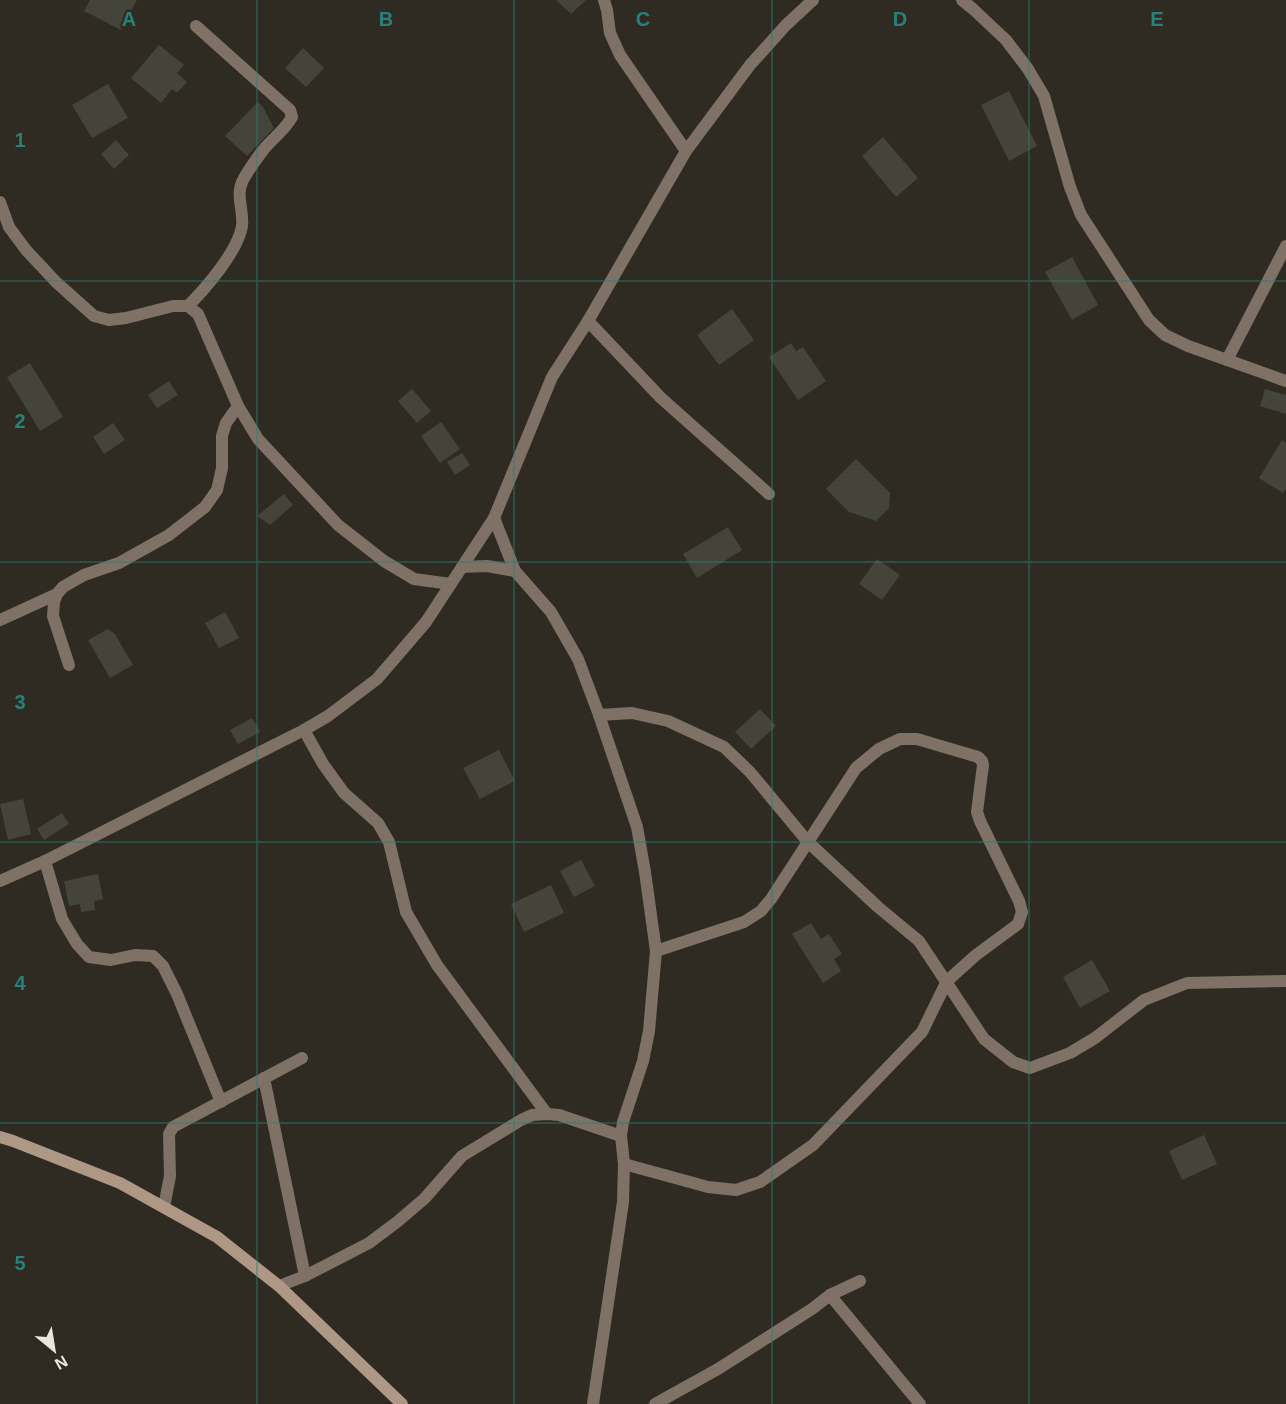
<svg xmlns="http://www.w3.org/2000/svg" width="1286" height="1404" viewBox="0 0 1286 1404" font-family="Helvetica,sans-serif">
<rect width="100%" height="100%" fill="#302b22"/>
<!-- building -->
<g fill="#44443a">
<polygon points="90,0 137,0 121,30 84,11"/>
<polygon points="556,0 586,0 571,14"/>
<polygon points="159,45 184,65 177,73 187,82 177,93 172,89 161,103 131,78"/>
<polygon points="303,48 324,68 306,87 285,68"/>
<polygon points="108,84 128,118 92,138 72,105"/>
<polygon points="1009,91 1037,146 1009,161 981,105"/>
<polygon points="258,102 263,107 274,128 247,156 225,136"/>
<polygon points="883,137 918,178 896,197 862,156"/>
<polygon points="116,140 129,155 114,169 101,154"/>
<polygon points="1072,257 1098,305 1072,320 1045,272"/>
<polygon points="732,309 754,340 719,365 697,335"/>
<polygon points="791,343 796,351 803,347 826,381 798,400 769,357"/>
<polygon points="30,363 63,417 40,431 7,377"/>
<polygon points="169,381 178,395 157,408 148,395"/>
<polygon points="412,389 431,411 417,423 398,401"/>
<polygon points="1265,389 1286,395 1286,414 1260,406"/>
<polygon points="441,422 460,449 440,463 421,436"/>
<polygon points="113,423 125,440 104,454 93,437"/>
<polygon points="1282,440 1286,443 1286,488 1283,493 1259,478"/>
<polygon points="462,453 470,465 455,475 447,462"/>
<polygon points="856,459 890,493 889,508 876,521 849,512 826,489"/>
<polygon points="284,494 293,505 270,525 257,516"/>
<polygon points="728,527 742,550 697,578 683,554"/>
<polygon points="877,559 900,575 882,600 859,584"/>
<polygon points="225,612 239,638 219,648 205,623"/>
<polygon points="108,629 115,634 133,665 110,678 88,640"/>
<polygon points="760,709 776,726 751,749 735,732"/>
<polygon points="252,718 260,732 238,744 230,730"/>
<polygon points="499,750 515,781 480,799 463,768"/>
<polygon points="23,799 31,834 8,840 0,804"/>
<polygon points="62,813 69,824 44,840 37,829"/>
<polygon points="581,860 595,886 574,897 560,871"/>
<polygon points="98,874 103,899 94,901 95,910 81,912 80,904 69,906 64,881"/>
<polygon points="551,885 564,913 524,932 511,904"/>
<polygon points="811,923 821,939 829,934 842,954 834,959 841,971 823,983 792,934"/>
<polygon points="1092,960 1110,991 1080,1008 1063,977"/>
<polygon points="1204,1135 1217,1164 1182,1180 1169,1151"/>
</g>
<g fill="none" stroke-linecap="round" stroke-linejoin="round">
<!-- street -->
<g stroke="#7f7165" stroke-width="12">
<polyline points="604,0 607,10 610,33 620,55 686,151"/>
<polyline points="962,0 973,9 1006,40 1028,69 1044,96 1070,187 1081,215 1149,320 1165,335 1188,346 1286,381"/>
<polyline points="0,202 9,227 26,250 56,282 94,316 109,320 126,318 173,306 188,306 198,314 238,406 258,439 338,525 384,561 414,579 451,584"/>
<path d="M188,306C206,288 238,251 242,226C244,210 235,195 243,180C249,169 257,158 264,149C273,138 285,130 292,117L290,110L196,26"/>
<polyline points="588,321 661,398 769,494"/>
<polyline points="1227,360 1286,246"/>
<polyline points="494,518 515,571 551,612 578,659 599,715 637,827 645,872 656,951 649,1031 643,1061 623,1122 621,1136 624,1164 623,1202 593,1404"/>
<polyline points="462,567 487,566 515,571"/>
<polyline points="0,620 57,594"/>
<polyline points="69,665 53,616 54,602 57,594 63,587 84,575 119,563 169,535 205,507 217,490 222,468 222,436 226,423 238,406"/>
<polyline points="599,715 632,713 668,721 724,747 750,772 808,842 878,907 919,941 984,1039 1013,1062 1030,1068 1070,1053 1095,1038 1144,1000 1187,983 1286,981"/>
<polyline points="304,730 323,764 344,793 378,823 389,842 406,912 437,965 547,1114"/>
<polyline points="45,861 62,919 77,944 89,957 111,960 135,955 153,956 163,966 177,994 221,1102"/>
<polyline points="0,881 45,861 304,730 328,716 377,679 426,622 494,518 552,377 588,321 686,151 750,65 786,25 813,0"/>
<polyline points="264,1078 305,1276"/>
<polyline points="624,1164 708,1187 736,1190 760,1182 813,1145 922,1032 947,981 976,955 1018,924 1022,912 1019,901 980,821 977,812 983,765 982,761 978,757 917,739 900,739 879,749 856,768 771,899 761,911 744,922 656,951"/>
<polyline points="164,1207 170,1176 169,1134 173,1127 302,1058"/>
<polyline points="279,1286 305,1276 369,1243 397,1222 424,1199 462,1156 521,1120 532,1115 547,1114 559,1115 621,1136"/>
<polyline points="830,1295 920,1404"/>
<polyline points="655,1404 718,1369 812,1309 830,1295 860,1281"/>
</g>
<!-- secondary -->
<polyline stroke="#ae9885" stroke-width="12" points="0,1137 13,1141 120,1183 217,1237 279,1286 402,1404"/>
</g>
<!-- grid -->
<path fill="none" stroke="#258179" stroke-width="1.5" stroke-opacity="0.55" d="M257,0V1404M514,0V1404M772,0V1404M1029,0V1404M0,281H1286M0,562H1286M0,842H1286M0,1123H1286"/>
<g font-size="20" text-anchor="middle" font-weight="bold" fill="#258179" stroke="#302b22" stroke-width="4.5" stroke-linejoin="round" paint-order="stroke">
<text x="129" y="26">A</text>
<text x="386" y="26">B</text>
<text x="643" y="26">C</text>
<text x="900" y="26">D</text>
<text x="1157" y="26">E</text>
<text x="20" y="147">1</text>
<text x="20" y="428">2</text>
<text x="20" y="709">3</text>
<text x="20" y="990">4</text>
<text x="20" y="1270">5</text>
</g>
<!-- north arrow -->
<g transform="translate(54 1350) rotate(150)" stroke="#302b22" stroke-width="4.5" paint-order="stroke">
<path d="M0-4.5L10 22L0 15L-10 22Z" fill="#e9e6e0"/>
<text y="-9" font-size="16" font-weight="bold" text-anchor="middle" fill="#e9e6e0">N</text>
</g>
</svg>
